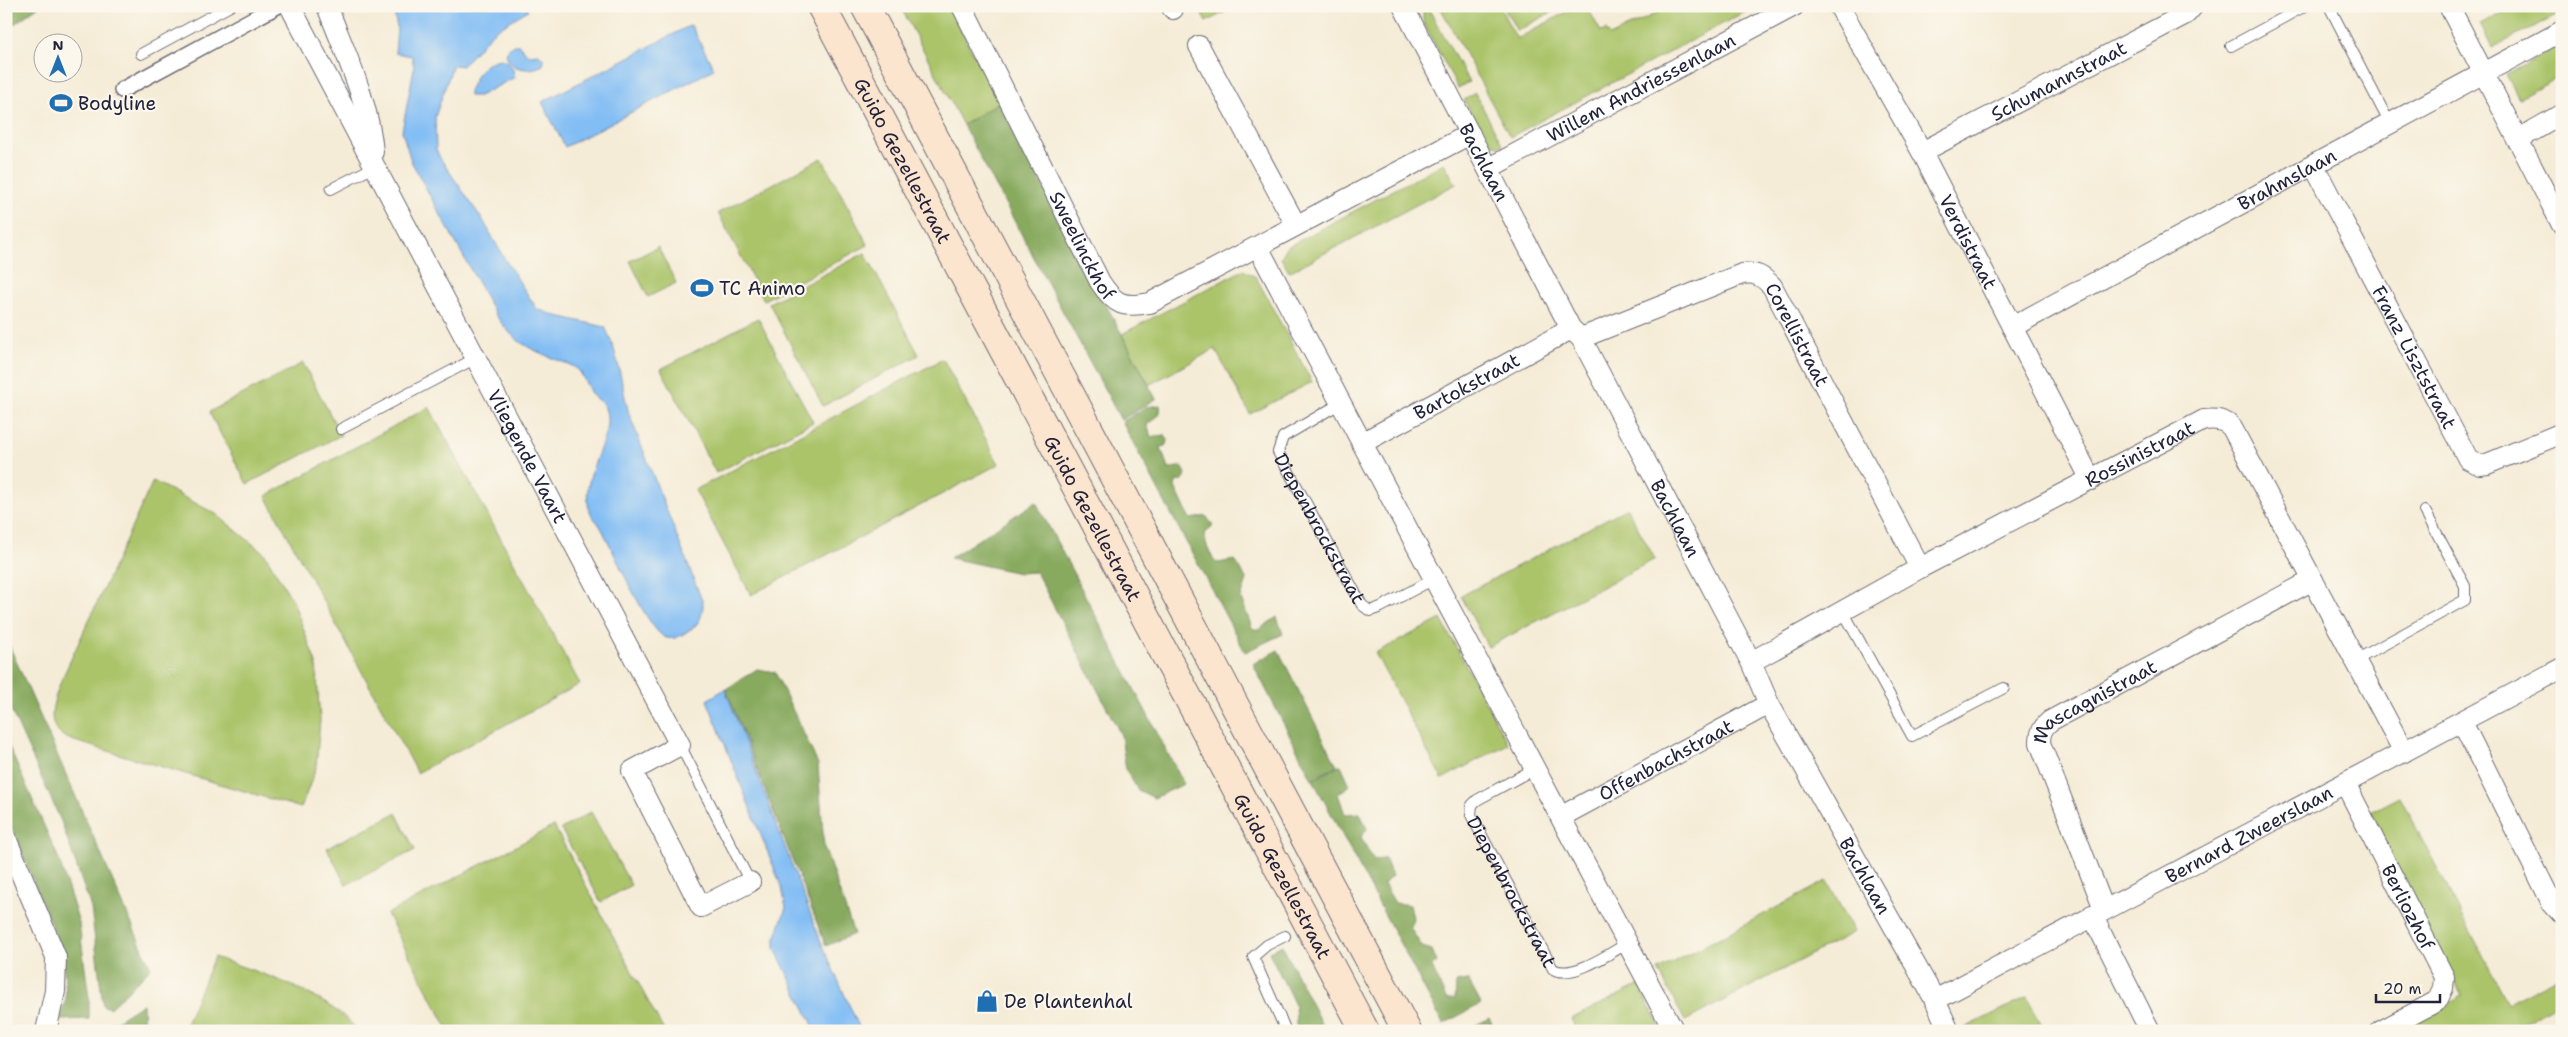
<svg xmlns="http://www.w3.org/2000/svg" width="2568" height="1037" viewBox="0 0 2568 1037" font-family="'Shantell Sans',sans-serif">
<rect width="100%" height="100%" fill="#fbf7ec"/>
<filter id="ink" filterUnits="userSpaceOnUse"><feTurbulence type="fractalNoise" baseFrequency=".02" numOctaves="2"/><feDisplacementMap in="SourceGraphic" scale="10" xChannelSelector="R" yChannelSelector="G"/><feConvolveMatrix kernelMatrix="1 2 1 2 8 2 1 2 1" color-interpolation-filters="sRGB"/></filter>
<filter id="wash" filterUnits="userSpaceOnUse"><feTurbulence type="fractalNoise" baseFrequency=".0096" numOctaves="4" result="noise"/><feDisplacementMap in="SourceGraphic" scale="20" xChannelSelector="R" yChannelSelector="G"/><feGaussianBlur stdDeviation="1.12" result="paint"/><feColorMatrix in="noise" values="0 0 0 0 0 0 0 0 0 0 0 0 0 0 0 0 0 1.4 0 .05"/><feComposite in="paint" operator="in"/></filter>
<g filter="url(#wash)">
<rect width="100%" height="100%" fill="#f5ecd7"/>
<!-- green -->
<g fill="#abc46a" stroke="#667352">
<polygon points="900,6 948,6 999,102 963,125"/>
<polygon points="1197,6 1236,6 1206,22"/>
<polygon points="1427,6 1469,82 1458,88 1423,22 1423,12"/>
<polygon points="1499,6 1517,39 1577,6 1587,6 1601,32 1606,30 1610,36 1671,6 1756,6 1510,137 1440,7"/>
<polygon points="1503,6 1563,6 1517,31"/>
<polygon points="2515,6 2562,6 2562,13 2492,48 2480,24"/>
<polygon points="2562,44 2562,76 2519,98 2506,74"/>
<path d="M1475,93L1503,146C1482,148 1473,114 1464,100Z"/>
<polygon points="822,158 868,245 764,300 718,213"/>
<polygon points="1444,163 1456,184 1289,272 1281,258 1287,247"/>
<polygon points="658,247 676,283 648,297 630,261"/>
<polygon points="865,253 919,355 823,406 769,303"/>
<polygon points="1243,270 1256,277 1312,382 1250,414 1215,349 1149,385 1122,334"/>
<polygon points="758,318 813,422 716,473 661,369"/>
<polygon points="943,359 999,464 751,595 695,490"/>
<polygon points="303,363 341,435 247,484 209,412"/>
<polygon points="429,407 580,684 417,773 266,496"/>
<path d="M153,481L216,514L265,554L293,601L316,663L320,720L316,768L301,808L81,743C75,741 64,738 59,733C45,719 56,696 61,681Z"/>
<polygon points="1627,508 1655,559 1488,647 1461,596"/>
<polygon points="1441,619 1508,744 1442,779 1375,653"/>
<polygon points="2400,797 2508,1003 2562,975 2562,1002 2507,1031 2393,1031 2462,995 2367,814"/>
<polygon points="591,812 631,885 601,902 561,829"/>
<polygon points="396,813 415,850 346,885 327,848"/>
<polygon points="554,826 664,1031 449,1031 387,914"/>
<polygon points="1827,881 1854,932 1685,1021 1658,970"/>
<path d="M214,957C265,975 321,990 359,1031H183Z"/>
<polygon points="1639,985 1662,1031 1577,1031 1571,1019"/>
<polygon points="2027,997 2045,1031 1964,1031 1963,1029"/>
</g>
<!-- forest -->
<g fill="#88aa5e" stroke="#55664c">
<polygon points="6,6 39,6 6,30"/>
<polygon points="999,102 1156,399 1121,420 963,125"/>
<path d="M1160,405C1162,416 1156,418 1147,424L1151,437L1165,435L1168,440L1165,446L1161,447L1168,469L1182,466L1186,474L1183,480L1176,482L1175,487L1189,517L1191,519L1206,516L1213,525L1205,534C1205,544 1210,557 1218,563L1235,560L1247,580L1241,598L1252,628L1258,630L1277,617L1283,634L1245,652L1122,422L1146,407Z"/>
<polygon points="1036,502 1184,784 1154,798 1138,790 1126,770 1121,735 1036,572 1019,573 950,558"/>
<polygon points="6,638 151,968 110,1008 103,1006 91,908 61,821 6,699"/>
<polygon points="1278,650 1337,766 1312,779 1253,664"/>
<polygon points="757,669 775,672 818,764 824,847 854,934 826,946 726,689"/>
<polygon points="6,740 58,857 79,923 89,998 89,1019 60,1020 66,998 63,954 6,814"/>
<polygon points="1341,765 1350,785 1338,794 1345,814 1360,813 1367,829 1361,837 1374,861 1385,858 1392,876 1384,884 1395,903 1410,905 1413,918 1410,927 1422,947 1432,950 1437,962 1432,967 1446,999 1455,999 1456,982 1468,980 1481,1004 1443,1024 1313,780"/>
<polygon points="1282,945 1325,1031 1299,1031 1296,1025 1295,1005 1269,952"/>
<polygon points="143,1004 144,1031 109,1031 109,1026"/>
<polygon points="1489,1018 1496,1031 1465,1031"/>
</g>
<!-- water -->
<g fill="#82bdf4" stroke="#527098">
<path d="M393,6H525L528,10L494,31L462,66L453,65L435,117L436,149L440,158L484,222L504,258L537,309L557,316L605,327C619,354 621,384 629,414L703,603C703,616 699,625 688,631C682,635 675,640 667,638C648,634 612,546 600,526C598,522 593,518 591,514C575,478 617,437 605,408C602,401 596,400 592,395C588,389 582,372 577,369C572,365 563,362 557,360C524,346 515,343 495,314L411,161L402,131L414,68L412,56L395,53L397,28Z"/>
<polygon points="691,25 714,69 565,147 542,102"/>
<path d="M515,45H519L528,55L539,54L544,60L543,65C530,72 509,71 506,53L509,48Z"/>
<path d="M500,59C510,62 513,66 515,77L479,96H469V91C476,76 482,62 500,59Z"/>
<polygon points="725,689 823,947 861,1031 816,1031 775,949 775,939 786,908 782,888 707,700"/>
</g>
</g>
<g filter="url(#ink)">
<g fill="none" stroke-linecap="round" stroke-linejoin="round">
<defs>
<g id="service">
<polyline points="2329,6 2390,124"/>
<polyline points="2231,46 2305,6"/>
<polyline points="141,54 230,6"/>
<polyline points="331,189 374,167"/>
<path id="s1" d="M1341,403L1283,437L1278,452L1362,605L1370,611L1381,607L1434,579"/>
<polyline points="341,429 476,358"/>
<polyline points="1843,611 1912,736 2004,688"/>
<polyline points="2356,660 2465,600 2465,586 2425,511"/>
<polyline points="680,745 750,882"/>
<path id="s2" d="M1536,768L1477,800L1472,805L1471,815L1553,969C1572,980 1610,953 1628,943"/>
<polyline points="1285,936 1267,945 1253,957 1286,1031"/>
</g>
<polyline id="pedestrian" points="122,90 277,6"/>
<g id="minor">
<path id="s3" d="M290,6L680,745L632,771L701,907L750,882"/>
<path d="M327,6C345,53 369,102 373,152"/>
<path id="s4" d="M962,6L1100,282C1115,305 1123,308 1150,303L1470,134"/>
<polyline points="1171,6 1173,9"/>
<path id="s5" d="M1403,6L1571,329L1581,338L1751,662L1769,704L1935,1000L1949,1031"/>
<path id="s6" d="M1839,6L1922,152L2091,480"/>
<polyline points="2449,6 2562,225"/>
<polyline points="1199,46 1296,225"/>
<polyline points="2517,140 2562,114"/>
<path id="s7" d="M1922,152L2186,14L2193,6"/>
<path id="s8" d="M2314,166L2468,459L2480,465L2487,464L2562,433"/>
<path id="s9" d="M1489,168L1794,6"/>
<polyline points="1258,247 1674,1031"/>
<path id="s10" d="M2012,327L2562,31"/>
<path id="s11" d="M1581,338L1742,274C1756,272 1762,276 1772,286L1920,568"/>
<path id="s12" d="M1362,443L1571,329"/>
<path id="s13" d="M1751,662L1920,568L2204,420C2215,419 2225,419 2232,428L2404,752"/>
<polyline points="2462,722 2552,903 2562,914"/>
<path id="s14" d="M2345,783L2444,977L2443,988L2437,1001L2381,1031"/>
<path id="s15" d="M1562,816L1769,704"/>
<polyline points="6,838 56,957 55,991 46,1031"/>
<path id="s16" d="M2104,909L2040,743C2040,733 2042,728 2050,721L2313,580"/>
<polyline points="2092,915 2150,1031"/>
<path id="s17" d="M1935,1000L2562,668"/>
</g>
<g id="secondary">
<path id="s18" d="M821,6L1365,1031"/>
<polyline points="865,6 1407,1031"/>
</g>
</defs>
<!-- service casing -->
<use href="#service" stroke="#6c6972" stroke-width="12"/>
<!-- pedestrian casing -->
<use href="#pedestrian" stroke="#6c6972" stroke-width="18"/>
<!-- minor casing -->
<use href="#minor" stroke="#6c6972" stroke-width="22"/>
<!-- secondary casing -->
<use href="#secondary" stroke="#6c6972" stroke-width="30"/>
<!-- service -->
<use href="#service" stroke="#fff" stroke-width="10"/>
<!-- pedestrian -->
<use href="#pedestrian" stroke="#fff" stroke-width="15"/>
<!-- minor -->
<use href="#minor" stroke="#fff" stroke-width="20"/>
<!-- secondary -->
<use href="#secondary" stroke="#fce5cf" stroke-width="28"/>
</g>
</g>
<!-- icons -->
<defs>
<symbol id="stadium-bare" viewBox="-9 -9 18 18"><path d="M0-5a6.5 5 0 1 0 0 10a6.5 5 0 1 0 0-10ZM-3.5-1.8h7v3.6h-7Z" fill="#1f6fb2" stroke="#fbf7ec" stroke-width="2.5" paint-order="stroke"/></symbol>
<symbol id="shop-bare" viewBox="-9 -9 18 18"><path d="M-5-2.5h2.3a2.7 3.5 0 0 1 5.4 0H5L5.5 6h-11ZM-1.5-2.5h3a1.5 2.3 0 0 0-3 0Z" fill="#1f6fb2" stroke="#fbf7ec" stroke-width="2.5" paint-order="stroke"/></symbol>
</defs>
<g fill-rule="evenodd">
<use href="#stadium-bare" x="45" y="87" width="32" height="32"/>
<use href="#stadium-bare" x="686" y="272" width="32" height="32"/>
<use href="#shop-bare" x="971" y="985" width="32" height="32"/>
</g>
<g text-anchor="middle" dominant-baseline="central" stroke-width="4.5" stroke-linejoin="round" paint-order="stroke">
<!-- street labels -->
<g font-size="19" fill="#22223b" stroke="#fbf7ec">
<text stroke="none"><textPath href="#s7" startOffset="154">Schumannstraat</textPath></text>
<text stroke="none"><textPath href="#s9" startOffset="172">Willem Andriessenlaan</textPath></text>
<text stroke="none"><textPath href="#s18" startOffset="175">Guido Gezellestraat</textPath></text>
<text stroke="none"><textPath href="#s5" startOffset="176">Bachlaan</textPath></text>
<text stroke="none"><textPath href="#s10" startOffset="312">Brahmslaan</textPath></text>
<text stroke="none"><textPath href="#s6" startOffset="269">Verdistraat</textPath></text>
<text stroke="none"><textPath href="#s4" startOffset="268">Sweelinckhof</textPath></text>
<text stroke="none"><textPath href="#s11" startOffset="262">Corellistraat</textPath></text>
<text stroke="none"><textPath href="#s8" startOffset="216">Franz Lisztstraat</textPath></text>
<text stroke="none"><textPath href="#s12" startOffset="119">Bartokstraat</textPath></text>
<text stroke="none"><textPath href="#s13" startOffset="441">Rossinistraat</textPath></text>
<text stroke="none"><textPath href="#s3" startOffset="509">Vliegende Vaart</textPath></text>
<text stroke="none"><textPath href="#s18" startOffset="580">Guido Gezellestraat</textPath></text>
<text stroke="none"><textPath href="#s5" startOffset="581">Bachlaan</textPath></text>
<text stroke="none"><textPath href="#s1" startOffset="170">Diepenbrockstraat</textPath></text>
<text stroke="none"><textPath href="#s16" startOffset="250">Mascagnistraat</textPath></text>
<text stroke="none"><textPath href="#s15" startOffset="118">Offenbachstraat</textPath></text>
<text stroke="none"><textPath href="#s17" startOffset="355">Bernard Zweerslaan</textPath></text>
<text stroke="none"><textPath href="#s18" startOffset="985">Guido Gezellestraat</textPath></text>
<text stroke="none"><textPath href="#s5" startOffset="986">Bachlaan</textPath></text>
<text stroke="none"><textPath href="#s2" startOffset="171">Diepenbrockstraat</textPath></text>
<text stroke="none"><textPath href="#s14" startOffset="139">Berliozhof</textPath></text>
</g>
<!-- poi labels -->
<g font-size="19" fill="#22223b" stroke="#fbf7ec" text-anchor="start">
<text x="78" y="103">Bodyline</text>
<text x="719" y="288">TC Animo</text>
<text x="1004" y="1001">De Plantenhal</text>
</g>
</g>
<!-- margin -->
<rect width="2568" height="1037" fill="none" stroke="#fbf7ec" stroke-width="25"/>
<!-- north arrow -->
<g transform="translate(58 58)"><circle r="24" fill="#fbf7ec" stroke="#a4a2a5"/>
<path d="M0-4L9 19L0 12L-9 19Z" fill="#1f6fb2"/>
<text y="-8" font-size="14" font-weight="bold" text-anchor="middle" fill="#22223b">N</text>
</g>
<!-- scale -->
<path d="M2376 994v8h64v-8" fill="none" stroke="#22223b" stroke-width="2.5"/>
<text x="2383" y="994" font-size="15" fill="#22223b" stroke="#fbf7ec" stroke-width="4" paint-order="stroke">20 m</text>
</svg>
